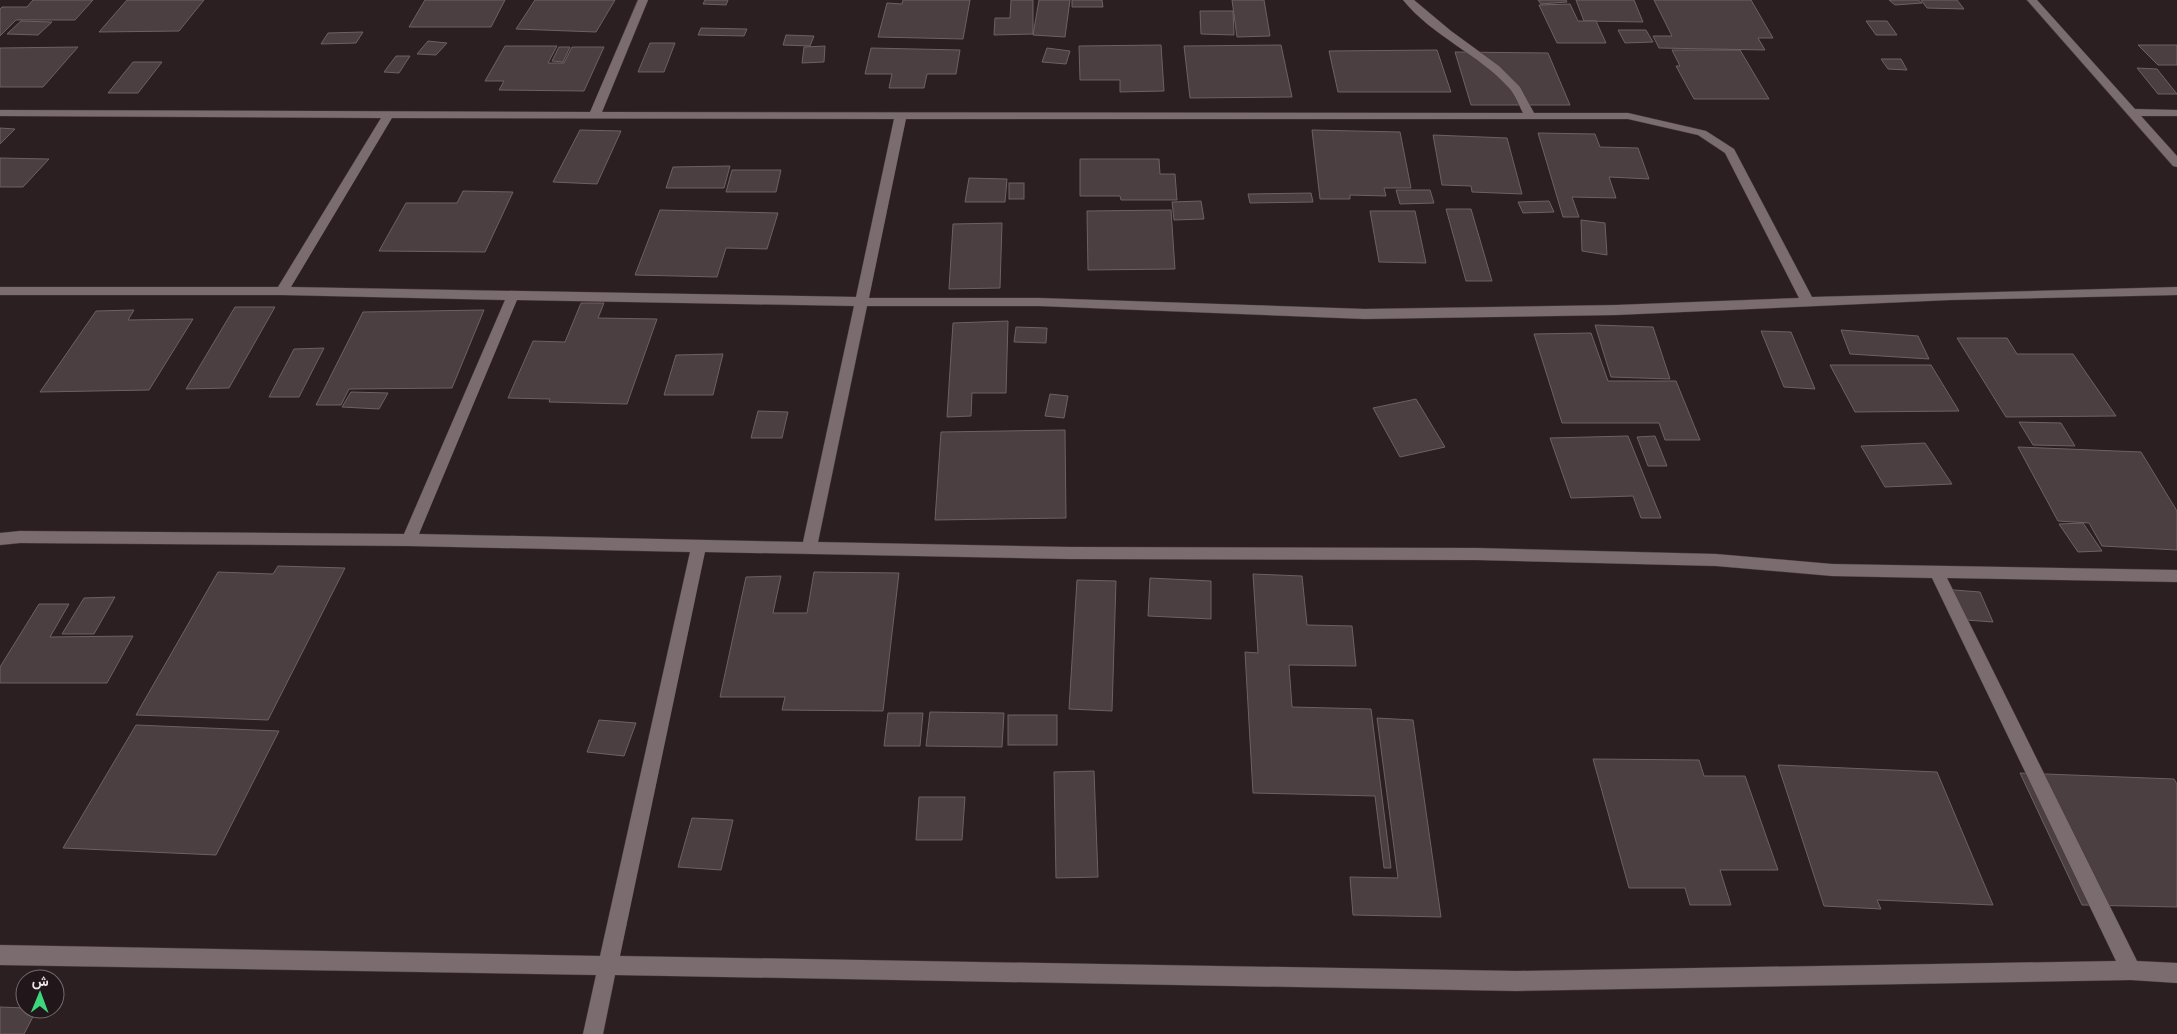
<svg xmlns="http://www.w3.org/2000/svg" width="2177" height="1034" viewBox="0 0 2177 1034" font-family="Barlow,Vazirmatn,sans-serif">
<rect width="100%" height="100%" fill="#2b1f22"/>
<!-- building -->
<g fill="#4c3f42" stroke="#6e6063">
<polygon points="33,0 93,0 75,20 16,20 0,36 0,9 2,7 27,7"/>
<polygon points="127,0 204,0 179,31 99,32"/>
<polygon points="425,0 505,0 491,27 409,27"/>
<polygon points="535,0 615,0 596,32 516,29"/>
<polygon points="705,0 728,0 726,5 703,4"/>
<polygon points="903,0 970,0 963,39 878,37 887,3 902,4"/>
<polygon points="1011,0 1033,0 1033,34 994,35 995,18 1010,18"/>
<polygon points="1039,0 1070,0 1065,37 1033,35"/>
<polygon points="1072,0 1102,0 1103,7 1072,7"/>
<polygon points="1232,0 1264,0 1270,36 1237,37"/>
<polygon points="1538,0 1566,0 1567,2 1541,4"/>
<polygon points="1576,0 1634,0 1643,22 1584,21"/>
<polygon points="1654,0 1751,0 1773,38 1758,38 1765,50 1659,48 1653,36 1672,36"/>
<polygon points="1889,0 1918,0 1922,3 1895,5"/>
<polygon points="1921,0 1957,0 1964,9 1927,8"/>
<polygon points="1570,4 1578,21 1596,21 1606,43 1557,43 1539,5"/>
<polygon points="1200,11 1233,11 1234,35 1201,34"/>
<polygon points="21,21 52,22 38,35 7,34"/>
<polygon points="1866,21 1887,21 1897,35 1876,35"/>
<polygon points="701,28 747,29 744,36 698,35"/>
<polygon points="1618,30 1646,30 1653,42 1625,43"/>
<polygon points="363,32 356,43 321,44 328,33"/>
<polygon points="786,35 814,36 810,46 783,45"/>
<polygon points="428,41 447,43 436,55 417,54"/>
<polygon points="650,43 675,43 664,72 638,72"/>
<polygon points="1161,45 1164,91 1120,92 1120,80 1080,80 1079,46"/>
<polygon points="1281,45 1292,97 1190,98 1184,46"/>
<polygon points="2138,45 2177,45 2177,65 2158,65"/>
<polygon points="505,46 557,46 548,63 564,63 572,47 604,47 584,91 499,90 504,81 485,81"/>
<polygon points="825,46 824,62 802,63 804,47"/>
<polygon points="78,47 43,87 0,87 0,48"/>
<polygon points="559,47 570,47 563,62 552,61"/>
<polygon points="871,48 960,50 956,74 927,74 924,88 889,88 892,74 865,74"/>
<polygon points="1047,48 1070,51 1066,64 1042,62"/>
<polygon points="1437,50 1451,92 1338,92 1329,51"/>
<polygon points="1672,50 1740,50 1769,99 1694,99 1676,66 1680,66"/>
<polygon points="1455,52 1548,53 1570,105 1471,105"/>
<polygon points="396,56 410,56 399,73 384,72"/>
<polygon points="1881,59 1901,59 1907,70 1888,69"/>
<polygon points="133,62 162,62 138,93 108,93"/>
<polygon points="2137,68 2157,69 2177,94 2158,94"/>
<polygon points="0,128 15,129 0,144"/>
<polygon points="580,130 621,131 597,184 553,182"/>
<polygon points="1312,130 1400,132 1411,188 1384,188 1386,196 1350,195 1350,199 1320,199"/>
<polygon points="1538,133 1595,134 1600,147 1638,148 1649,179 1609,177 1616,198 1572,197 1579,217 1563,217"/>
<polygon points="1433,135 1507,138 1522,194 1472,192 1471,186 1442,185"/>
<polygon points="0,158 49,159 23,187 0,187"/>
<polygon points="1080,159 1159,159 1160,174 1175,174 1177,200 1121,200 1120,196 1080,196"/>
<polygon points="730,166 724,188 666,188 673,167"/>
<polygon points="732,170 781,170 776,192 726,192"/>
<polygon points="969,178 1007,179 1005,202 965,202"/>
<rect x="1009" y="183" width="15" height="16"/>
<polygon points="1396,190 1430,190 1434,203 1400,204"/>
<polygon points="463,191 513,192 485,252 379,251 406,203 457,203"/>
<polygon points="1311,193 1313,202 1250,203 1248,194"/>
<polygon points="1201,201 1204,219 1174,220 1172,202"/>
<polygon points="1549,201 1554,212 1523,213 1518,202"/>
<polygon points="1446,209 1471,209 1492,281 1466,281"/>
<polygon points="660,210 778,213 767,249 726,248 717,277 635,275"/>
<polygon points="1171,210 1175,269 1088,270 1087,211"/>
<polygon points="1370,211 1415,211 1426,263 1379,262"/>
<polygon points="1581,220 1605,223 1607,255 1582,251"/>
<polygon points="1002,223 1000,288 949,289 953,224"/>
<polygon points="581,303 604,303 598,318 657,319 627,404 549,402 550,399 508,398 533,341 565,342"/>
<polygon points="235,307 275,307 229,388 186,389"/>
<polygon points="134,310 128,320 193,319 149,390 40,392 96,311"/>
<polygon points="484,310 452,388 349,389 341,405 316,405 363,312"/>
<polygon points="1008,321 1006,393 972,393 971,416 947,417 953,323"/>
<polygon points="1595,325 1653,327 1670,379 1611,377"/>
<polygon points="1016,327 1047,328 1046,343 1014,342"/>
<polygon points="1841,330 1918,336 1929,359 1850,354"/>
<polygon points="1761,331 1791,332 1815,389 1784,387"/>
<polygon points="1591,333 1608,381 1676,381 1700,440 1665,440 1659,423 1562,423 1534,334"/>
<polygon points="1957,338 2007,338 2017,354 2073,354 2116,416 2006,417"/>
<polygon points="324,348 299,397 269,397 294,349"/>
<polygon points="723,354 713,395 664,395 676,355"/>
<polygon points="1830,365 1931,365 1959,411 1855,412"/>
<polygon points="351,392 388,393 379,409 342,407"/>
<polygon points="1050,394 1068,396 1064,418 1045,416"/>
<polygon points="1416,399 1445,447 1400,457 1373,408"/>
<polygon points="758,411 788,412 782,438 751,438"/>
<polygon points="2019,422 2061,423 2075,446 2033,445"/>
<polygon points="1065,430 1066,518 935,520 941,432"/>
<polygon points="1628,436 1661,518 1641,518 1633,496 1571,498 1550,438"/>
<polygon points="1655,436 1667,466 1648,466 1637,437"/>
<polygon points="1925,443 1952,484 1885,487 1861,446"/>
<polygon points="2018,447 2141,452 2177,511 2177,550 2102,546 2089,523 2058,521"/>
<polygon points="2083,523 2102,551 2078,552 2059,524"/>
<polygon points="278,566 345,568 268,720 136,715 218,572 273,574"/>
<polygon points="814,572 899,573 883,711 782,710 785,697 720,697 746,577 781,576 773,613 807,613"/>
<polygon points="1253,574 1302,576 1307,625 1352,626 1356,666 1289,665 1292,707 1371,709 1391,868 1384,868 1375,796 1253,793 1245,652 1258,653"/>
<polygon points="1150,578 1211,581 1211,619 1148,616"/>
<polygon points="1077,580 1116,581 1112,711 1069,709"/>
<polygon points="1941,589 1980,592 1993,622 1953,619"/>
<polygon points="115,597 94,634 62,634 84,598"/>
<polygon points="39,604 69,604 50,637 133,636 107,683 0,683 0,667"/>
<polygon points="930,712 1004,713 1002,747 926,746"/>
<polygon points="888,713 923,713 920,746 884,746"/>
<rect x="1008" y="715" width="49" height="30"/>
<polygon points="1377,718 1413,720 1441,917 1353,915 1350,877 1398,878"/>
<polygon points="599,720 636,723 624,756 587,752"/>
<polygon points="136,725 279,731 216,855 63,848"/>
<polygon points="1593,759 1699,760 1704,776 1745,776 1778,870 1720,870 1731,905 1690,905 1685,888 1629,888"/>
<polygon points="1778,765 1937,772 1993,905 1877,900 1881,909 1824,906"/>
<polygon points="1094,771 1098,877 1056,878 1054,772"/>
<polygon points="2020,773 2174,779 2177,784 2177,907 2082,905"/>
<polygon points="919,797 965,797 962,840 916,840"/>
<polygon points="692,818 733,820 721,870 678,867"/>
<polygon points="0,1007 25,1008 37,1009 24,1034 0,1034"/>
</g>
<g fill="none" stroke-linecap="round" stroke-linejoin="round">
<defs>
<g id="street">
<path d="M638,0H648L602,112L1523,113C1519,105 1515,95 1510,89C1479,54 1432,36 1403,0H1414L1451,31L1499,66L1520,87L1534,113H1628L1706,131L1734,149L1812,297L2177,287V295L1950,300L1616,315L1365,319L1039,306H867L818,542L1070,547L1477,548L1716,554L1832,564L2177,570V582L1947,578L2137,961L2177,963V983L2131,980L1517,991L615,975L603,1034H583L596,975L0,965V945L600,956L690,552L409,546L20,543L0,545V533L20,531L404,534L505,300L282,295H0V287H278L381,118L0,116V110L590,112ZM392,118L894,119L856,297L291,287ZM906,119H1628L1698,135L1725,153L1799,298L1616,305L1365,309L1039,298H869ZM517,300L854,306L803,542L419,534ZM705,552L1070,559L1477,560L1716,566L1832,576L1932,578L2116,961L1517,971L620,956Z"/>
<polygon points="2027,0 2037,0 2135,109 2177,110 2177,116 2141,116 2177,156 2177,167 2173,166"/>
</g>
</defs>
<!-- street casing -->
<use href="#street" stroke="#443a3d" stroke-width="1"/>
<!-- street -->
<use href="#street" fill="#7b6c6f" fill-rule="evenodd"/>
</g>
<!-- north arrow -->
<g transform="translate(40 994) rotate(1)"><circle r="24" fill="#211619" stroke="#746a6d"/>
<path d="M0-4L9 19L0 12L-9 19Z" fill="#3dd77e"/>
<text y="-8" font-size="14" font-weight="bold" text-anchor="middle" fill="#f0e8ea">ش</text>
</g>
</svg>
